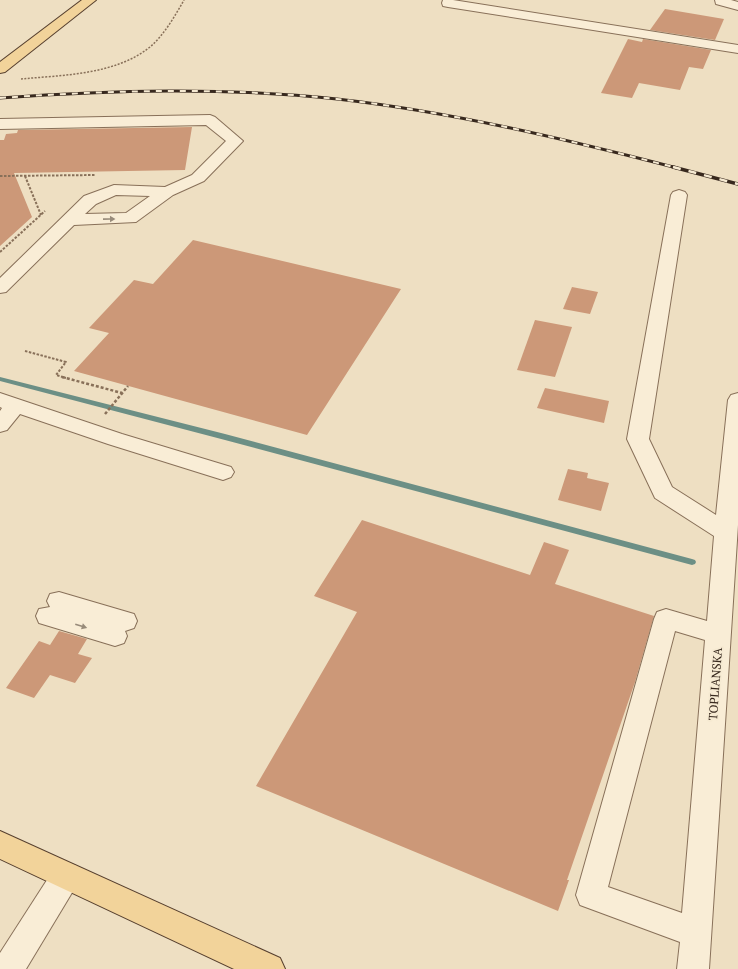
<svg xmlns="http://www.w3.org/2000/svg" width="738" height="969" viewBox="0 0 738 969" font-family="'PT Serif',serif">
<rect width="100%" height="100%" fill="#eedfc2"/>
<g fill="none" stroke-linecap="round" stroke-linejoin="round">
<!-- stream -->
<polygon fill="#6c8f85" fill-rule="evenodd" points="0,377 225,434 692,559 695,560 696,562 695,564 692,565 225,440 0,381"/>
</g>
<!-- building -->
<g fill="#cc9878">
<polygon points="665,9 724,19 715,40 650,30"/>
<polygon points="628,39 642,42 643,39 711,50 703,69 689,67 680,90 639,83 632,98 601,93"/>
<polygon points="192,127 185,170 14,173 32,217 0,246 0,140 4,140 6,134 17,133 18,130"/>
<polygon points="193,240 401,289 307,435 74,371 109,333 89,328 134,280 153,284"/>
<polygon points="572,287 598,292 590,314 563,309"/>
<polygon points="535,320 572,327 555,377 517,370"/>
<polygon points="545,388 609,401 604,423 537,408"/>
<polygon points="568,469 588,473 587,478 609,483 601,511 558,500"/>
<polygon points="362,520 530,575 544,542 569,550 555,584 654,616 635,682 567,880 569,880 558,911 256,786 357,612 314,596"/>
<polygon points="59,631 87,639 78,654 92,658 75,683 50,675 34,698 6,688 39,641 50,645"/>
</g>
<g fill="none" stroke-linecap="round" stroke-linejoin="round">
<defs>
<g id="minor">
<polygon points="443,0 453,0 738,45 738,53 448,7 443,6 442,3"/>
<polygon points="715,0 731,0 738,2 738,10 716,4"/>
<path d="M210,115L215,117L243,141L204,181L173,195L136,222L74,225L6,292L0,293V278L84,196L114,185L165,187L192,175L226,141L206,125L0,129V119ZM116,195L150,196L126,213L85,214L96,204Z"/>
<path d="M679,190L685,192L687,195L649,439L672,487L716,515L728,400L731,395L738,393V525L709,969H677L680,942L580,905L576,895L654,619L657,612L666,609L707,621L714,536L655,498L627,439L671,195L673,192ZM675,631L705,640L682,913L608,887Z"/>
<polygon points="0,393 122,434 231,467 234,472 231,477 223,480 108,444 20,414 7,430 0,432 0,411 2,408 0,407"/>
<polygon points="59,592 134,614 137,621 134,628 125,631 127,636 124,643 115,646 39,623 36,616 39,609 50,607 47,601 50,594"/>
<polygon points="66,862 76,866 81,876 76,886 26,969 0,969 0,953 56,866"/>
</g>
<g id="major">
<polygon points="82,0 96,0 5,72 0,73 0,62"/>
<polygon points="0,831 280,958 285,969 234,969 0,859"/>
</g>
</defs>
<!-- minor casing -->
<use href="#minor" stroke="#887059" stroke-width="2"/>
<!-- major casing -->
<use href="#major" stroke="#563f2e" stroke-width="2"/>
<!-- path-far2 -->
<path stroke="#887059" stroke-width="1.5" stroke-dasharray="2 1.5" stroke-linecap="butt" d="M21,79C63,75 115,75 150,47C164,35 175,16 184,0"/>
<!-- path-far1 -->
<g stroke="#887059" stroke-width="2" stroke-dasharray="2.5 1.5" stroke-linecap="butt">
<polyline points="0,176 96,175"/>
<polyline points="25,176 41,215"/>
<polyline points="0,252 45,211"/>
<polyline points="25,351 66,362 56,375 66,378"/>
</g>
<!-- path -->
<g stroke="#887059" stroke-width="2.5" stroke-dasharray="3 2" stroke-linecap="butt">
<polyline points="62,377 122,393"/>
<polyline points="105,414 128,386"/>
</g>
<!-- minor -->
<use href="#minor" fill="#f9edd6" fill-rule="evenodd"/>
<!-- major -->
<use href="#major" fill="#f2d39a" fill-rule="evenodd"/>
<defs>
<path id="rail-far1" d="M0,98C112,90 225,87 337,99C452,112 565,139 677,168"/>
<polyline id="rail" points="673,167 738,184"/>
</defs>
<!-- rail-far1 casing -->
<use href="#rail-far1" stroke="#38291e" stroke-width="3"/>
<!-- rail casing -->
<use href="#rail" stroke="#38291e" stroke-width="3.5"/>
<!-- rail-far1 -->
<use href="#rail-far1" stroke="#f6ead2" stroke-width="2" stroke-dasharray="6" stroke-linecap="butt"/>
<!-- rail -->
<use href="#rail" stroke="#f6ead2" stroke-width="2.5" stroke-dasharray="8" stroke-linecap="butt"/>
</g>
<!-- one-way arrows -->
<defs><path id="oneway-solid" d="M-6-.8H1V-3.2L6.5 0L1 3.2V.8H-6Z"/></defs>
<g fill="#988b7a">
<use href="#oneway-solid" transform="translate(109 219) rotate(-1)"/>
<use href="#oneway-solid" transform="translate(81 626) rotate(17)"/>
</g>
<g text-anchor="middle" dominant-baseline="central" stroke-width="3.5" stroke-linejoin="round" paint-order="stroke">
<!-- street labels -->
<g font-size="12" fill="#38291e" stroke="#f6ead2">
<text transform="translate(715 684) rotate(-86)">TOPLIANSKA</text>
</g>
</g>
</svg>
